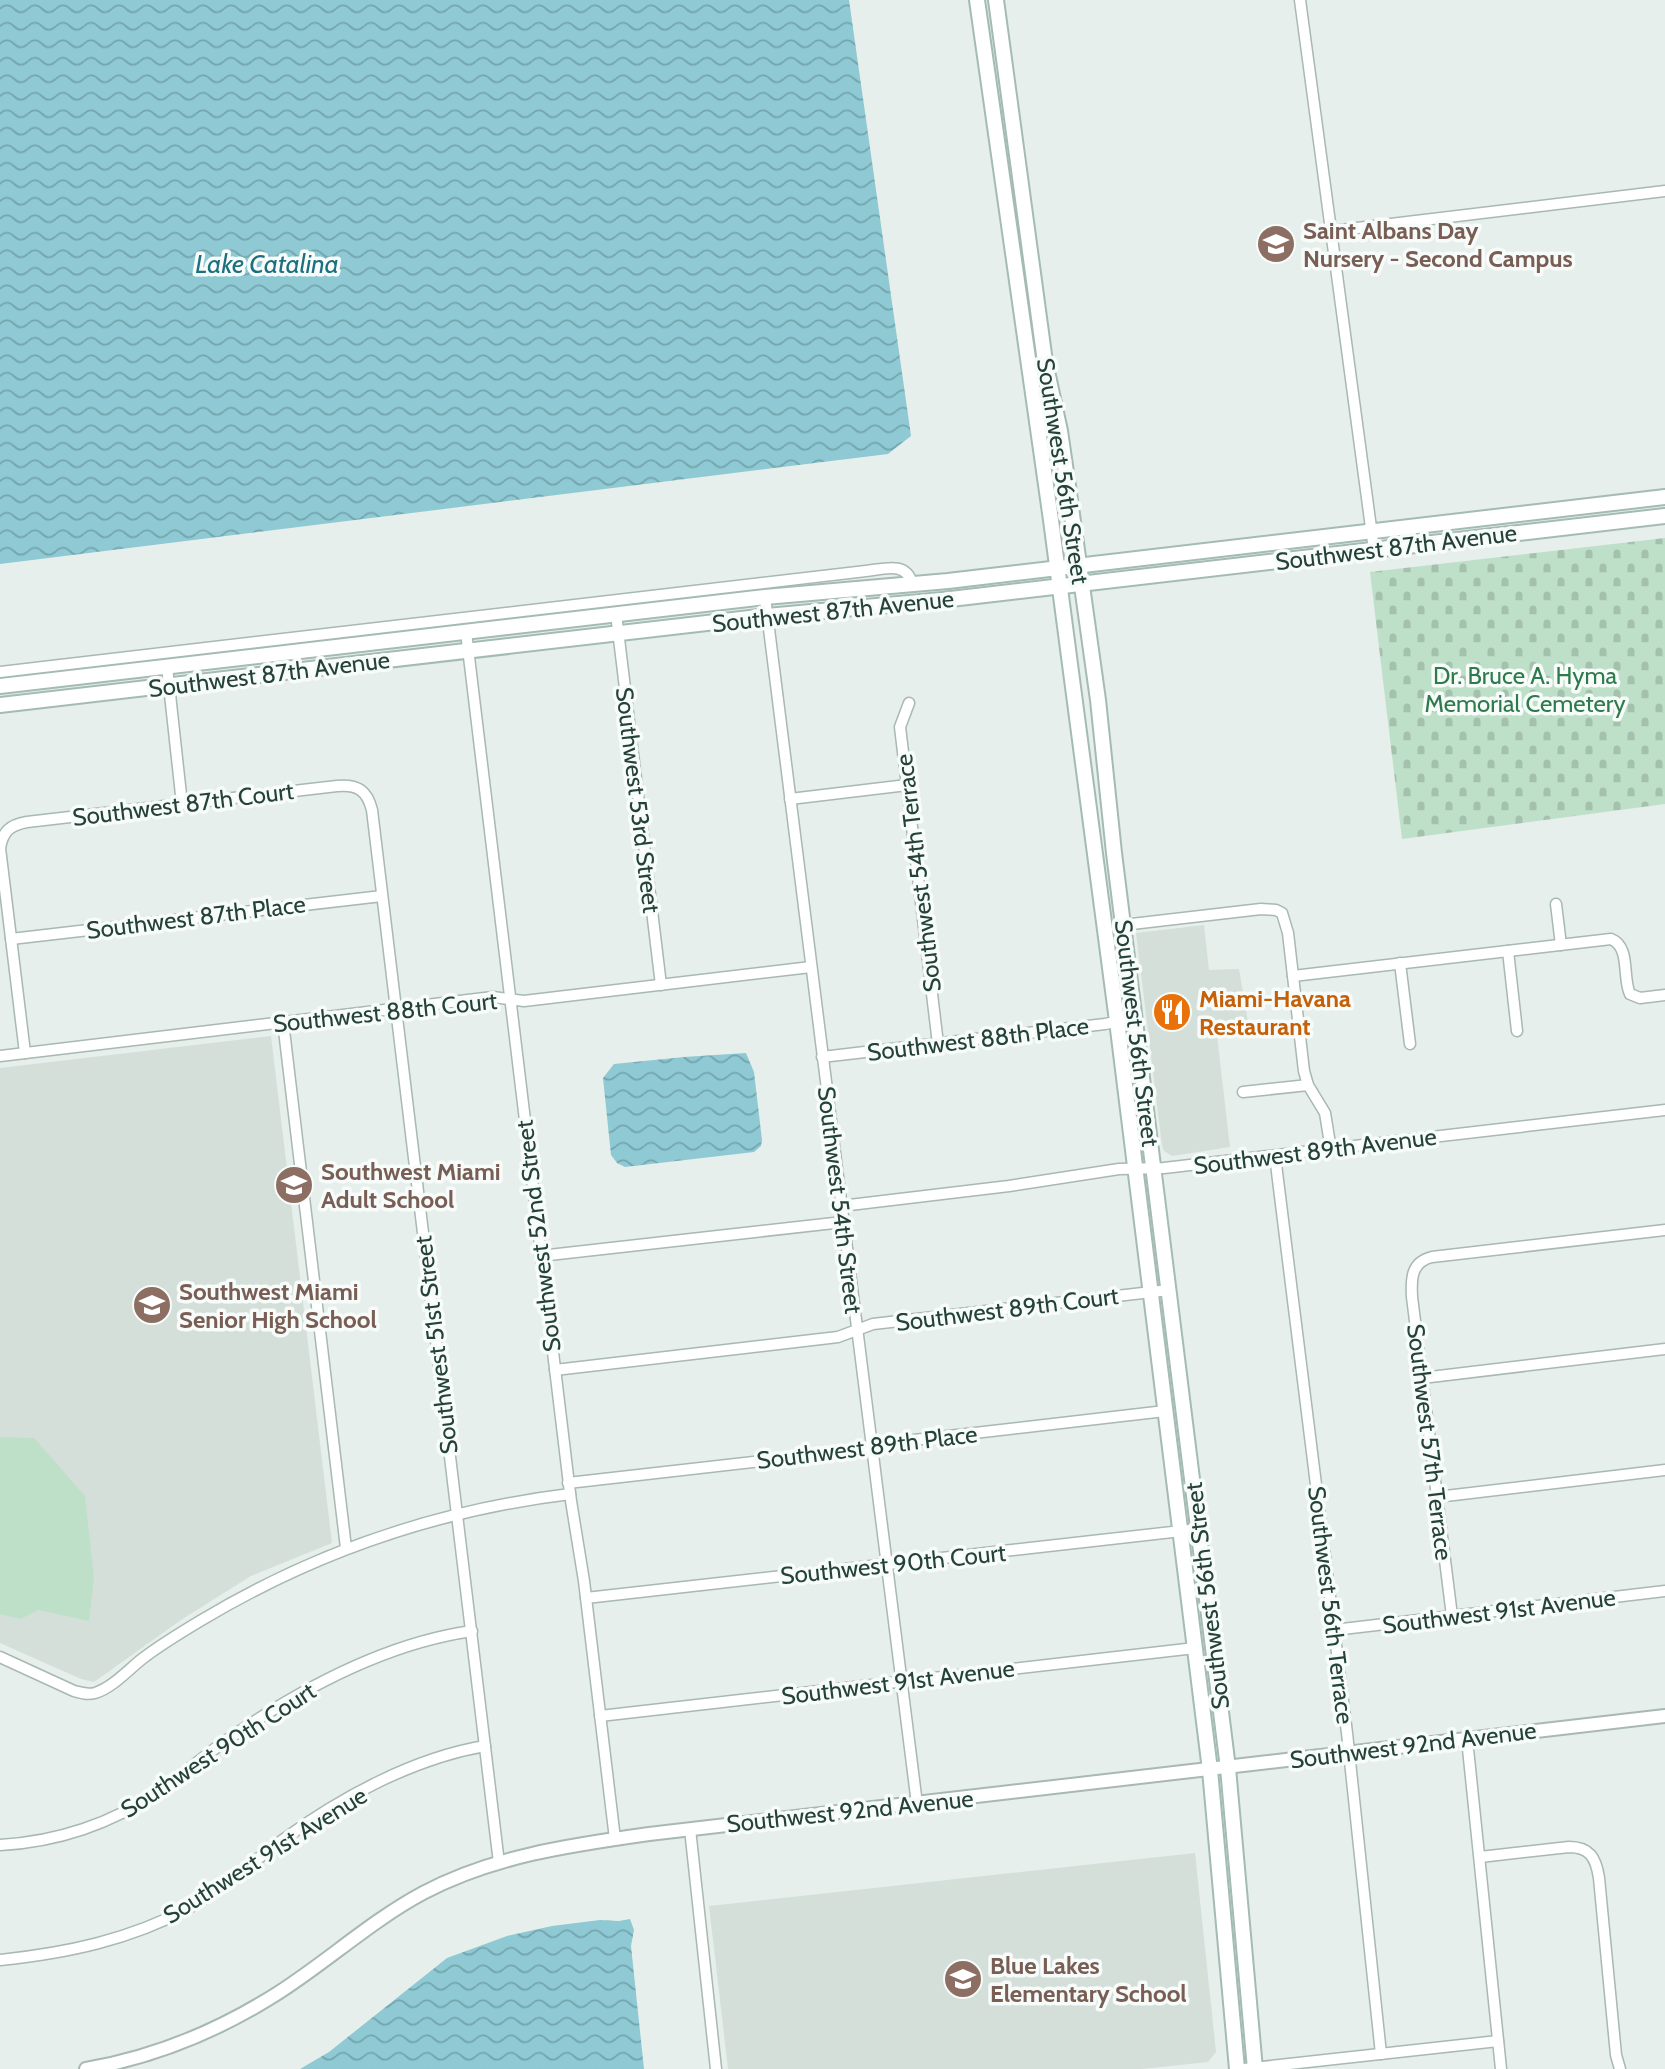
<svg xmlns="http://www.w3.org/2000/svg" width="1665" height="2069" viewBox="0 0 1665 2069" font-family="Cabin,sans-serif">
<defs>
<pattern id="cemetery-stones" width="16" height="16" patternUnits="userSpaceOnUse" patternTransform="scale(1.75)"><rect width="16" height="16" fill="#bfe0c8"/><path d="M2 7V4a2 2 0 0 1 4 0v3zM10 15v-3a2 2 0 0 1 4 0v3z" fill="#a4c1ad"/></pattern>
<pattern id="water-waves" width="16" height="10" patternUnits="userSpaceOnUse" patternTransform="scale(1.75)"><rect width="16" height="10" fill="#8ec9d4"/><path d="M0 5q4-4 8 0t8 0" fill="none" stroke="#74a5ad"/></pattern>
</defs>
<rect width="100%" height="100%" fill="#e6efeb"/>
<!-- built -->
<g fill="#d4dfda">
<polygon points="1204,925 1209,970 1239,969 1248,1022 1216,1027 1230,1147 1172,1156 1164,1151 1162,1146 1136,933"/>
<polygon points="271,1036 332,1543 251,1576 181,1620 94,1682 81,1679 0,1643 0,1068"/>
<polygon points="1195,1853 1216,2052 1208,2062 1142,2069 728,2069 709,1906"/>
</g>
<!-- cemetery -->
<polygon fill="url(#cemetery-stones)" points="1665,538 1665,804 1402,839 1370,572"/>
<!-- pitch -->
<polygon fill="#bfe0c8" points="0,1437 34,1438 85,1496 94,1578 89,1621 38,1610 21,1619 0,1614"/>
<!-- water -->
<g fill="url(#water-waves)">
<polygon points="0,0 849,0 911,436 888,454 0,564"/>
<polygon points="746,1053 754,1072 762,1140 761,1146 754,1152 625,1167 617,1163 611,1155 603,1078 614,1064 684,1057"/>
<polygon points="630,1919 634,1930 631,1946 644,2069 300,2069 329,2052 447,1958 507,1936 552,1926 600,1920 619,1921"/>
</g>
<g fill="none" stroke-linecap="round" stroke-linejoin="round">
<defs>
<g id="minor">
<polyline points="1300,0 1374,550"/>
<polyline points="1332,231 1665,191"/>
<polyline points="765,597 917,1804"/>
<polyline points="616,614 661,985"/>
<polyline points="466,632 571,1501 584,1581 615,1839"/>
<polyline points="167,667 182,804"/>
<path d="M0,672L866,571C884,569 907,561 912,584"/>
<polyline points="909,703 900,727 938,1044"/>
<polyline points="790,799 907,785"/>
<polyline points="1556,904 1561,945"/>
<polyline points="1123,925 1261,909 1276,910 1282,913 1288,933 1304,1071 1308,1085 1325,1113 1331,1150"/>
<polyline points="11,939 382,896"/>
<polyline points="1508,951 1517,1031"/>
<polyline points="1400,963 1410,1044"/>
<path d="M1293,976L1611,939C1631,947 1622,978 1630,994L1640,998L1665,995"/>
<polyline points="283,1022 346,1548"/>
<path d="M25,1053L0,848C3,831 10,825 27,822L337,786C357,784 367,790 372,810L499,1863"/>
<polyline points="0,1056 493,997 524,1001 811,967"/>
<polyline points="822,1057 1105,1024 1135,1018"/>
<polyline points="1243,1092 1308,1085"/>
<polyline points="1275,1156 1347,1733 1381,2054"/>
<polyline points="841,1206 1009,1186 1119,1169 1164,1168 1665,1110"/>
<polyline points="540,1256 843,1222"/>
<polyline points="555,1370 838,1337 873,1324 1169,1290"/>
<polyline points="1422,1378 1665,1349"/>
<polyline points="568,1483 850,1451 896,1442 1165,1411"/>
<polyline points="1437,1497 1665,1470"/>
<polyline points="586,1598 1199,1529"/>
<path d="M1452,1616L1412,1297C1411,1279 1411,1262 1432,1257L1665,1230"/>
<polyline points="1334,1630 1665,1591"/>
<path d="M0,1657L74,1691C81,1693 87,1695 95,1693C112,1688 128,1670 142,1659C160,1645 180,1633 200,1621C313,1553 438,1510 570,1494"/>
<polyline points="600,1716 1195,1648"/>
<polyline points="1467,1739 1501,2069"/>
<polyline points="690,1829 716,2069"/>
<path d="M0,1845C56,1842 112,1824 159,1791C184,1774 206,1754 231,1737C301,1689 387,1643 472,1631"/>
<path d="M1480,1857L1569,1847C1590,1847 1596,1858 1599,1878L1616,2055L1620,2069"/>
<path d="M0,1960C67,1953 129,1940 189,1908C223,1889 252,1862 284,1839C342,1797 414,1758 485,1746"/>
<polyline points="1244,2069 1498,2041"/>
</g>
<path id="tertiary" d="M86,2069C155,2057 220,2030 278,1993C328,1961 371,1921 423,1893C493,1856 571,1845 649,1834L1665,1716"/>
<g id="secondary">
<polyline points="977,0 1051,520 1117,1021 1210,1770 1237,2069"/>
<polyline points="996,0 1045,362 1060,431 1068,486 1098,700 1114,853 1228,1768 1255,2069"/>
<polyline points="0,686 765,597 948,581 1665,497"/>
<polyline points="0,705 767,616 942,600 1665,516"/>
</g>
</defs>
<!-- minor casing -->
<use href="#minor" stroke="#a8b8b2" stroke-width="13"/>
<!-- tertiary casing -->
<use href="#tertiary" stroke="#a8b8b2" stroke-width="16"/>
<!-- secondary casing -->
<use href="#secondary" stroke="#a4bbb3" stroke-width="18"/>
<!-- minor -->
<use href="#minor" stroke="#fff" stroke-width="10"/>
<!-- tertiary -->
<use href="#tertiary" stroke="#fff" stroke-width="12"/>
<!-- secondary -->
<use href="#secondary" stroke="#fff" stroke-width="14"/>
</g>
<!-- icons -->
<defs>
<symbol id="school-disc" viewBox="-11 -11 22 22"><circle r="9.5" fill="#8d6e63" stroke="#f7fbf9"/><path d="M0-5L7-2L0 1L-7-2ZM-4 1L0 2.5L4 1V4Q0 6-4 4Z" fill="#fff"/></symbol>
<symbol id="restaurant-disc" viewBox="-11 -11 22 22"><circle r="9.5" fill="#e8710a" stroke="#f7fbf9"/><path d="M-5-6h1v4h1v-4h1v4h1v-4h1v5L-1.5 .5V6h-2V.5L-5-1ZM5-6V6H3V1.5H1.5Q1.5-4 5-6Z" fill="#fff"/></symbol>
</defs>
<g fill-rule="evenodd">
<use href="#school-disc" x="1254" y="222" width="44" height="44"/>
<use href="#restaurant-disc" x="1150" y="990" width="44" height="44"/>
<use href="#school-disc" x="272" y="1163" width="44" height="44"/>
<use href="#school-disc" x="130" y="1283" width="44" height="44"/>
<use href="#school-disc" x="941" y="1957" width="44" height="44"/>
</g>
<g text-anchor="middle" dominant-baseline="central" stroke-width="7" stroke-linejoin="round" paint-order="stroke">
<!-- education labels -->
<g font-size="24" font-weight="bold" fill="#785e54" stroke="#f7fbf9" text-anchor="start">
<text x="1303" y="230">Saint Albans Day<tspan x="1303" dy="28">Nursery - Second Campus</tspan></text>
<text x="321" y="1171">Southwest Miami<tspan x="321" dy="28">Adult School</tspan></text>
<text x="179" y="1291">Southwest Miami<tspan x="179" dy="28">Senior High School</tspan></text>
<text x="990" y="1965">Blue Lakes<tspan x="990" dy="28">Elementary School</tspan></text>
</g>
<!-- street labels -->
<g font-size="24" fill="#24423a" stroke="#f7fbf9">
<text transform="translate(1063 471) rotate(81)">Southwest 56th Street</text>
<text transform="translate(1396 547) rotate(-7)">Southwest 87th Avenue</text>
<text transform="translate(833 611) rotate(-6)">Southwest 87th Avenue</text>
<text transform="translate(269 674) rotate(-7)">Southwest 87th Avenue</text>
<text transform="translate(638 800) rotate(83)">Southwest 53rd Street</text>
<text transform="translate(183 804) rotate(-7)">Southwest 87th Court</text>
<text transform="translate(918 873) rotate(-97)">Southwest 54th Terrace</text>
<text transform="translate(196 917) rotate(-7)">Southwest 87th Place</text>
<text transform="translate(385 1012) rotate(-6)">Southwest 88th Court</text>
<text transform="translate(1137 1033) rotate(83)">Southwest 56th Street</text>
<text transform="translate(978 1039) rotate(-7)">Southwest 88th Place</text>
<text transform="translate(1315 1151) rotate(-7)">Southwest 89th Avenue</text>
<text transform="translate(840 1200) rotate(83)">Southwest 54th Street</text>
<text transform="translate(538 1236) rotate(-97)">Southwest 52nd Street</text>
<text transform="translate(1007 1309) rotate(-7)">Southwest 89th Court</text>
<text transform="translate(436 1345) rotate(-97)">Southwest 51st Street</text>
<text transform="translate(1430 1442) rotate(83)">Southwest 57th Terrace</text>
<text transform="translate(867 1447) rotate(-7)">Southwest 89th Place</text>
<text transform="translate(893 1564) rotate(-6)">Southwest 90th Court</text>
<text transform="translate(1207 1596) rotate(-97)">Southwest 56th Street</text>
<text transform="translate(1331 1605) rotate(83)">Southwest 56th Terrace</text>
<text transform="translate(1499 1611) rotate(-7)">Southwest 91st Avenue</text>
<text transform="translate(898 1682) rotate(-7)">Southwest 91st Avenue</text>
<text transform="translate(1413 1745) rotate(-7)">Southwest 92nd Avenue</text>
<text transform="translate(218 1750) rotate(-33)">Southwest 90th Court</text>
<text transform="translate(850 1811) rotate(-6)">Southwest 92nd Avenue</text>
<text transform="translate(265 1855) rotate(-32)">Southwest 91st Avenue</text>
</g>
<!-- park labels -->
<g font-size="24" fill="#2d7a4b" stroke="#f7fbf9">
<text x="1525" y="675">Dr. Bruce A. Hyma<tspan x="1525" dy="28">Memorial Cemetery</tspan></text>
</g>
<!-- food labels -->
<g font-size="24" font-weight="bold" fill="#c56008" stroke="#f7fbf9" text-anchor="start">
<text x="1199" y="998">Miami-Havana<tspan x="1199" dy="28">Restaurant</tspan></text>
</g>
<!-- water labels -->
<g font-size="26" font-style="italic" fill="#1c6f80" stroke="#f7fbf9">
<text x="267" y="264">Lake Catalina</text>
</g>
</g>
</svg>
